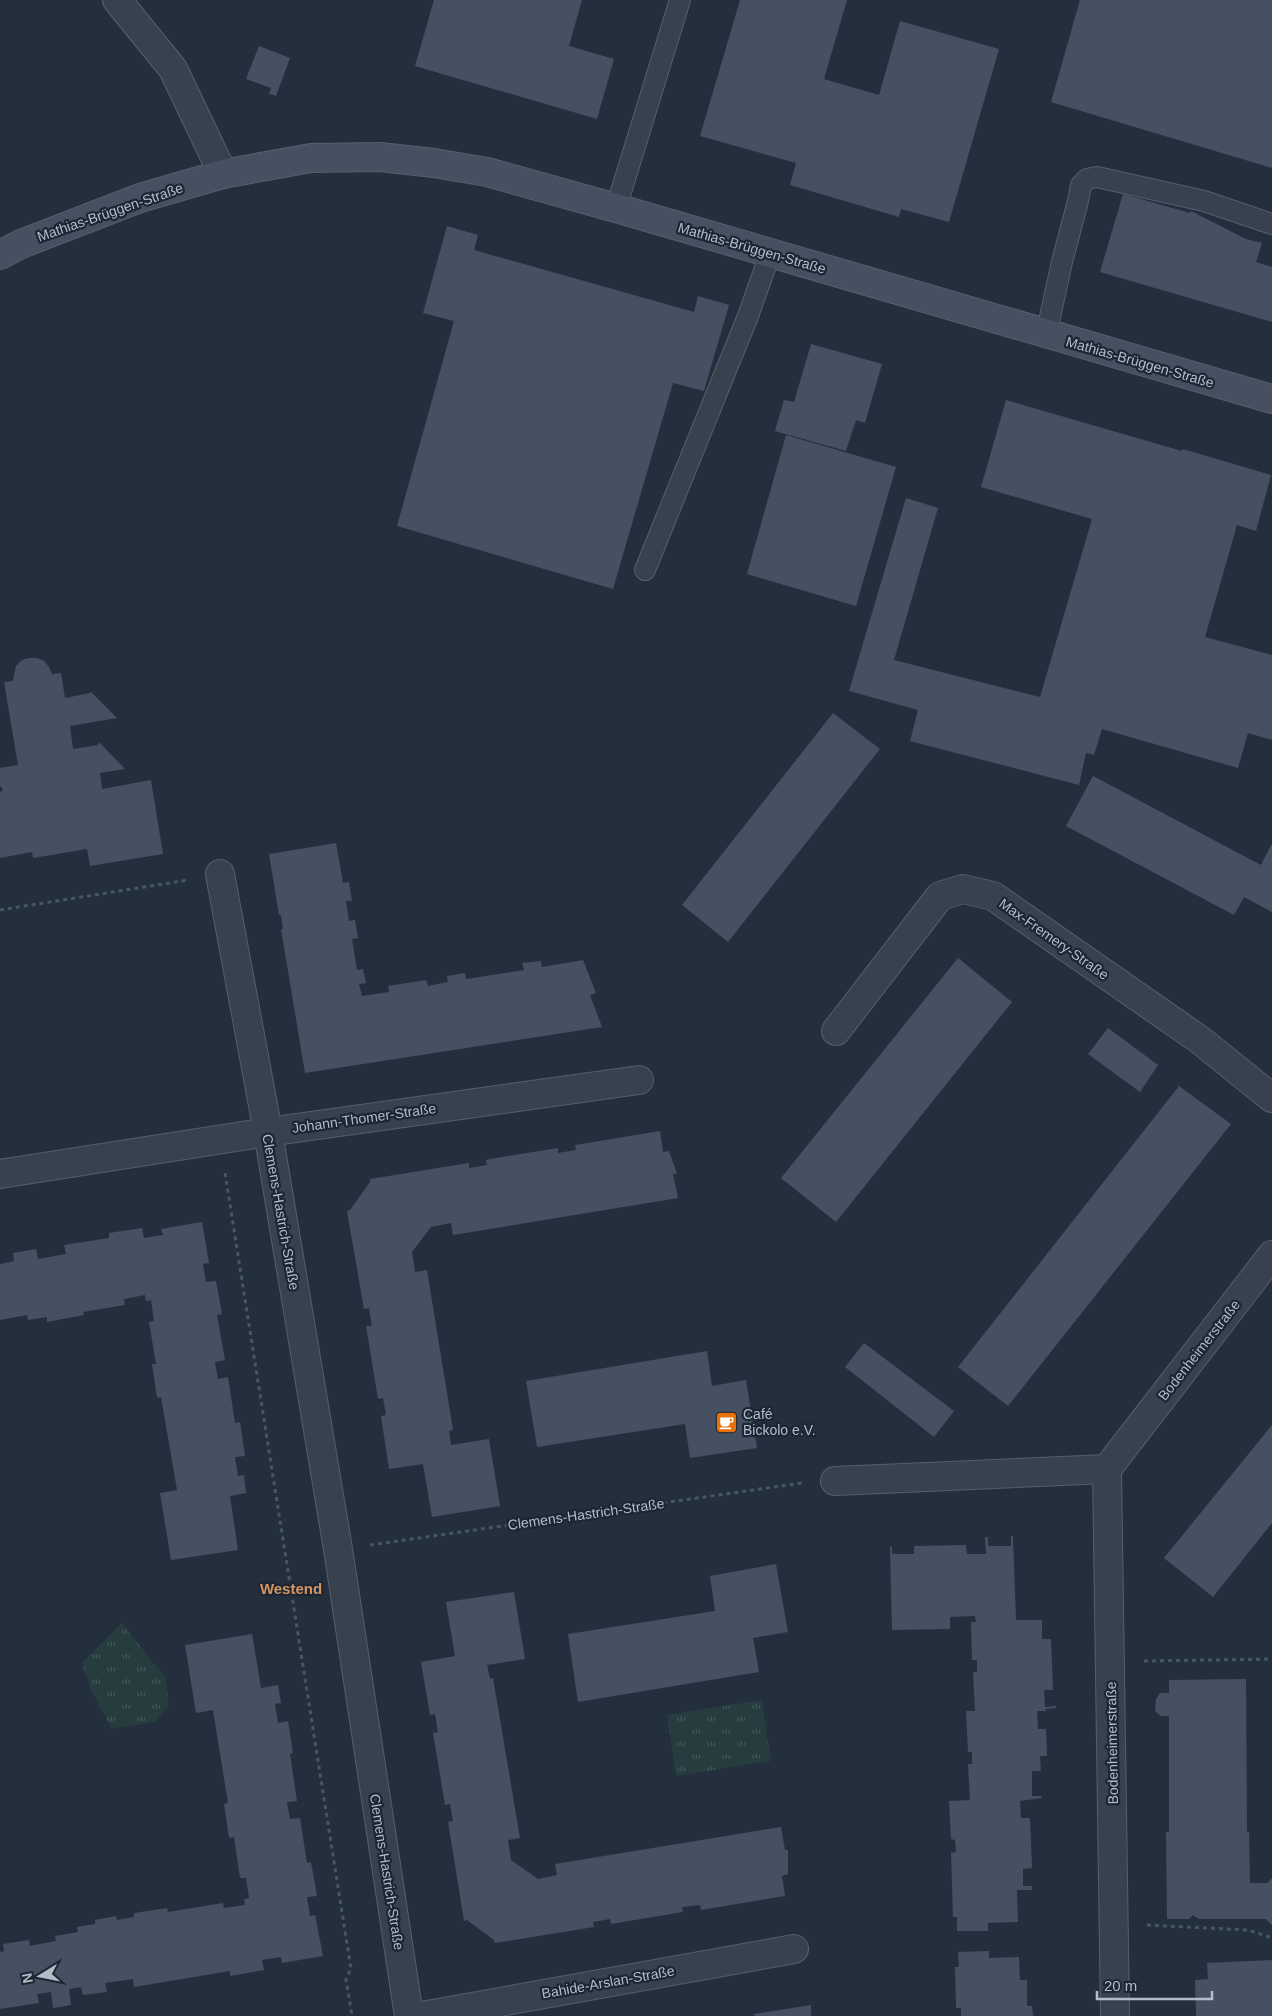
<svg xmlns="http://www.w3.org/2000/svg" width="1272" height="2016" viewBox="0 0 1272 2016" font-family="Helvetica,sans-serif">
<defs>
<pattern id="park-tufts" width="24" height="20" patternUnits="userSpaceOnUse" patternTransform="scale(1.25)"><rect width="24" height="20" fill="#263c3f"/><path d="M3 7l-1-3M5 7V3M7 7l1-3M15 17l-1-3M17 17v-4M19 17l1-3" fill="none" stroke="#435659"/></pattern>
</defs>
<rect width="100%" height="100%" fill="#242f3e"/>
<!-- park -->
<g fill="url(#park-tufts)">
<polygon points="122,1623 166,1679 169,1706 155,1722 112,1729 92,1692 82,1663"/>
<polygon points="762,1700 771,1761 676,1776 667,1715"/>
</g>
<!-- building -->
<g fill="#455162">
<polygon points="434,0 582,0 569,46 614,59 597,119 415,66"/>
<polygon points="740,0 847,0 824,79 879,95 900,21 999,49 949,222 901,209 899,217 790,185 796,163 700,136"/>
<polygon points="1080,0 1272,0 1272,168 1051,102"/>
<polygon points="259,46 290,58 276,96 269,94 271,88 246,79"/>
<polygon points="1123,194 1190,213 1191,211 1246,239 1262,243 1256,262 1272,267 1272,322 1100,272"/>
<polygon points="447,226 478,235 474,250 694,312 698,296 729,305 704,391 673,383 613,589 397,526 454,321 423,313"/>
<polygon points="811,344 882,364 865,423 856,420 846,451 775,431 784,400 794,402"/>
<polygon points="1006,400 1182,451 1183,449 1271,475 1256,531 1237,525 1205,637 1272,655 1272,740 1248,733 1238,768 1102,729 1094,755 1086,753 1079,785 910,741 918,710 849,691 906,498 938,508 894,660 1040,697 1092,519 981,487"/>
<polygon points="786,435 896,467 856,606 747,574"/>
<polygon points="29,658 37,658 44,661 49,667 52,674 61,673 65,698 90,693 91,692 117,718 70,726 73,749 98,745 99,742 125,769 100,773 102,789 151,780 163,854 90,866 87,849 33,858 32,852 0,858 0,793 3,789 0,786 0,768 18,765 4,682 13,681 16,666 22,660"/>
<polygon points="833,713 880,749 728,942 682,905"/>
<polygon points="1093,776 1261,865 1271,845 1272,846 1272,912 1244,897 1234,915 1066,826"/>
<polygon points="336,843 343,883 349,882 352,901 346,901 349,921 355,920 358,938 352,939 357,970 363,969 366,983 359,984 362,996 389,992 388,986 426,980 428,986 448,982 447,976 465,973 466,979 524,970 522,963 541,961 542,967 583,960 596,993 590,995 602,1027 305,1073 281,929 283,929 281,915 279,915 269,854"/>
<polygon points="958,958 1012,1002 836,1222 781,1178"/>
<polygon points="1108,1028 1158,1065 1140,1092 1088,1054"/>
<polygon points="1179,1086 1231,1124 1008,1406 958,1367"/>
<polygon points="660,1131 663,1152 669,1151 677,1174 673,1174 678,1198 453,1235 451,1223 431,1227 412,1252 415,1272 427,1270 453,1430 449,1431 451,1445 489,1439 500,1506 432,1517 423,1464 389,1469 381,1416 386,1415 383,1398 378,1399 366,1326 372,1326 369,1308 364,1309 347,1211 350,1210 370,1182 370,1179 469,1163 469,1168 487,1165 486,1160 490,1159 558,1148 558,1153 576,1150 575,1145"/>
<polygon points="202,1222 209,1263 203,1264 206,1282 216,1281 222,1314 217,1315 225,1360 215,1362 218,1379 228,1377 235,1423 240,1422 245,1456 235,1457 238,1476 244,1475 246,1493 230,1496 238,1550 171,1560 160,1493 177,1490 161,1397 157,1398 152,1364 156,1364 149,1322 154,1321 151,1300 146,1301 145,1295 124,1299 125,1305 83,1312 84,1315 47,1322 47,1317 28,1320 27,1315 0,1320 0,1264 14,1261 13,1253 36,1249 38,1259 66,1254 64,1245 109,1238 109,1233 142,1228 144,1238 163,1235 161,1229"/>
<polygon points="864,1343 954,1411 934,1437 845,1367"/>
<polygon points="707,1351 712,1386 746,1380 757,1448 690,1458 685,1424 537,1447 526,1381"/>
<polygon points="1272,1425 1272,1523 1213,1597 1164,1558"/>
<polygon points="1011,1536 1013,1536 1016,1620 1042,1620 1042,1639 1051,1639 1053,1690 1044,1690 1045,1707 1056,1706 1056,1708 1045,1709 1046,1711 1037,1711 1038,1729 1046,1729 1047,1756 1040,1756 1041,1771 1032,1771 1032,1796 1041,1796 1042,1798 1020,1801 1021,1818 1030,1818 1032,1868 1023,1869 1023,1886 1032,1886 1032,1890 1017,1890 1018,1922 988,1923 988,1931 957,1931 957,1917 953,1917 951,1853 956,1852 955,1840 951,1839 949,1801 970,1800 968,1764 972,1764 972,1752 968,1752 966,1711 975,1711 973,1672 977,1672 977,1660 972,1660 971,1622 976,1622 975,1616 950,1617 950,1629 892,1630 890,1547 892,1546 892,1554 914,1554 914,1546 966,1545 967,1554 986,1554 985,1537 988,1537 988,1546 1011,1546"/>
<polygon points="776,1564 788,1632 753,1638 759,1672 578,1702 568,1634 715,1611 710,1576"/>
<polygon points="514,1592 525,1659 487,1665 490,1679 493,1678 520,1838 508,1840 511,1860 538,1879 557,1875 555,1864 781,1827 785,1850 788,1850 788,1874 782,1876 785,1896 701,1910 700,1905 682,1907 683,1912 611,1924 610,1919 593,1922 594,1927 495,1943 494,1940 467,1920 464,1921 448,1822 453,1821 450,1804 445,1805 433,1733 438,1732 435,1714 430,1715 421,1662 455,1656 446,1602"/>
<polygon points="252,1634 261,1688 278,1685 281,1703 275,1704 278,1723 288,1721 293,1753 290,1754 297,1801 287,1802 290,1819 300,1818 307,1863 311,1862 317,1896 307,1897 310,1916 315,1915 323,1956 282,1963 281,1957 262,1960 264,1970 230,1976 230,1971 134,1987 133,1979 105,1983 107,1992 83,1995 81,1987 69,1989 71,2005 53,2008 51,1992 37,1994 39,2003 0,2009 0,1952 4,1951 3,1944 29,1940 30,1946 56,1941 55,1936 78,1932 77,1927 95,1924 95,1920 116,1916 117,1920 134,1917 134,1913 167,1908 168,1912 223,1903 224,1908 245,1905 244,1899 249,1898 246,1878 240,1878 234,1837 229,1838 224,1804 228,1803 213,1710 196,1713 185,1645"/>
<polygon points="1246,1679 1247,1832 1249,1832 1250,1883 1267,1883 1272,1878 1272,1925 1266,1919 1199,1919 1193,1915 1189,1919 1167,1919 1166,1832 1169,1832 1169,1716 1161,1716 1155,1711 1156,1699 1160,1693 1169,1693 1169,1680"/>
<polygon points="989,1951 989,1958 1019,1957 1020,1980 1027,1980 1027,2006 1032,2006 1033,2016 961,2016 961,2008 956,2008 955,1967 959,1967 958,1952"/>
<polygon points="1272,1960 1272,2016 1196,2016 1195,1980 1208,1979 1207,1963"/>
<polygon points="811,2005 811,2016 755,2016 754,2014"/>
</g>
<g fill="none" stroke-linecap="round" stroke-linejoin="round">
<defs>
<g id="lane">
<polyline points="616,208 680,0"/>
<polyline points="1046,335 1062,262 1078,201 1081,185 1087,179 1097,177 1204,201 1272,224"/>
<polyline points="645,570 748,316 770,254"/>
</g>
<g id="street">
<polyline points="117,0 173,69 223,174"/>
<polyline points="220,874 268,1132 338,1549 409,2016"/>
<polyline points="836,1031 940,896 963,889 993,896 1200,1040 1272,1098"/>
<polyline points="0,1174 268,1132 639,1080"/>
<polyline points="835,1481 1107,1469"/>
<polyline points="422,2016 794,1949"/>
<polyline points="1115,2016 1107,1469 1272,1255"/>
</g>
<polyline id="secondary" points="0,255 21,244 140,198 223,174 311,158 380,157 434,163 487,172 616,208 1272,399"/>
</defs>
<!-- lane casing -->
<use href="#lane" stroke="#565f6c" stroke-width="22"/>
<!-- street casing -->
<use href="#street" stroke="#565f6c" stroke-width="30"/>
<!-- secondary casing -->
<use href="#secondary" stroke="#565f6c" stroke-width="30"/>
<!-- path -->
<g stroke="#44595c" stroke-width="3" stroke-dasharray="4 4" stroke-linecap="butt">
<polyline points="0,910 188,880"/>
<polyline points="225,1173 351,1969 346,1979 352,2016"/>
<polyline points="370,1545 802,1483"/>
<polyline points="1144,1661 1272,1659"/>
<polyline points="1147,1925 1248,1930 1272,1938"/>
</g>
<!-- lane -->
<use href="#lane" stroke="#38414e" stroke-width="20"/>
<!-- street -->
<use href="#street" stroke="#38414e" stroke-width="28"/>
<!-- secondary -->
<use href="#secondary" stroke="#465061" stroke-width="28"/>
</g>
<!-- icons -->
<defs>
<symbol id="cafe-square" viewBox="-11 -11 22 22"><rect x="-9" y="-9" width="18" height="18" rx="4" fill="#e8710a" stroke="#1d2633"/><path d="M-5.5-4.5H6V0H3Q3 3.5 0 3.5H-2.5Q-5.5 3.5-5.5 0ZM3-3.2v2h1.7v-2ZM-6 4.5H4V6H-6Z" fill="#fff"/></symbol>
</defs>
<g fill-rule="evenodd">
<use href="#cafe-square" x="714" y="1410" width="25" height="25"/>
</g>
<g text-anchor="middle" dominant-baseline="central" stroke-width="4.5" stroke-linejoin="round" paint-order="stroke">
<!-- street labels -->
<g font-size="14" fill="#b4bcc9" stroke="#1d2633">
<text transform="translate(110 212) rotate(-19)">Mathias-Brüggen-Straße</text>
<text transform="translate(752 248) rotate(16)">Mathias-Brüggen-Straße</text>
<text transform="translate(1140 362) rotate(16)">Mathias-Brüggen-Straße</text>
<text transform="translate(1054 939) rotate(35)">Max-Fremery-Straße</text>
<text transform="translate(364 1118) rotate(-8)">Johann-Thomer-Straße</text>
<text transform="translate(281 1212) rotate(80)">Clemens-Hastrich-Straße</text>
<text transform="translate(1199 1350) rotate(-52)">Bodenheimerstraße</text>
<text transform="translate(586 1514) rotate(-8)">Clemens-Hastrich-Straße</text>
<text transform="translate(1112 1743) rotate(-91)">Bodenheimerstraße</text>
<text transform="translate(387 1872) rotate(81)">Clemens-Hastrich-Straße</text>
<text transform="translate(608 1982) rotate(-10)">Bahide-Arslan-Straße</text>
</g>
<!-- poi labels -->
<g font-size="14" fill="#b4bcc9" stroke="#1d2633" text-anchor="start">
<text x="743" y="1414">Café<tspan x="743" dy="16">Bickolo e.V.</tspan></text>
</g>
<!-- neighbourhood labels -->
<g font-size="15" font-weight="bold" fill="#d59563" stroke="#1d2633">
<text x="291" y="1588">Westend</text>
</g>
</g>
<!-- north arrow -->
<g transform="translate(40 1976) rotate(260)" stroke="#1d2633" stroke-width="4" paint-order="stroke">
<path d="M0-4L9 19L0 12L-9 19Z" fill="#b4bcc9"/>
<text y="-8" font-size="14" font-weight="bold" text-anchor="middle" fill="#b4bcc9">N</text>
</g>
<!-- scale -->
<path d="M1097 1991v8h115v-8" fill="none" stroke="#b4bcc9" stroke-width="2.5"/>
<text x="1104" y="1991" font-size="15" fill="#b4bcc9" stroke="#1d2633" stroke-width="4" paint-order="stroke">20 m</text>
</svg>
